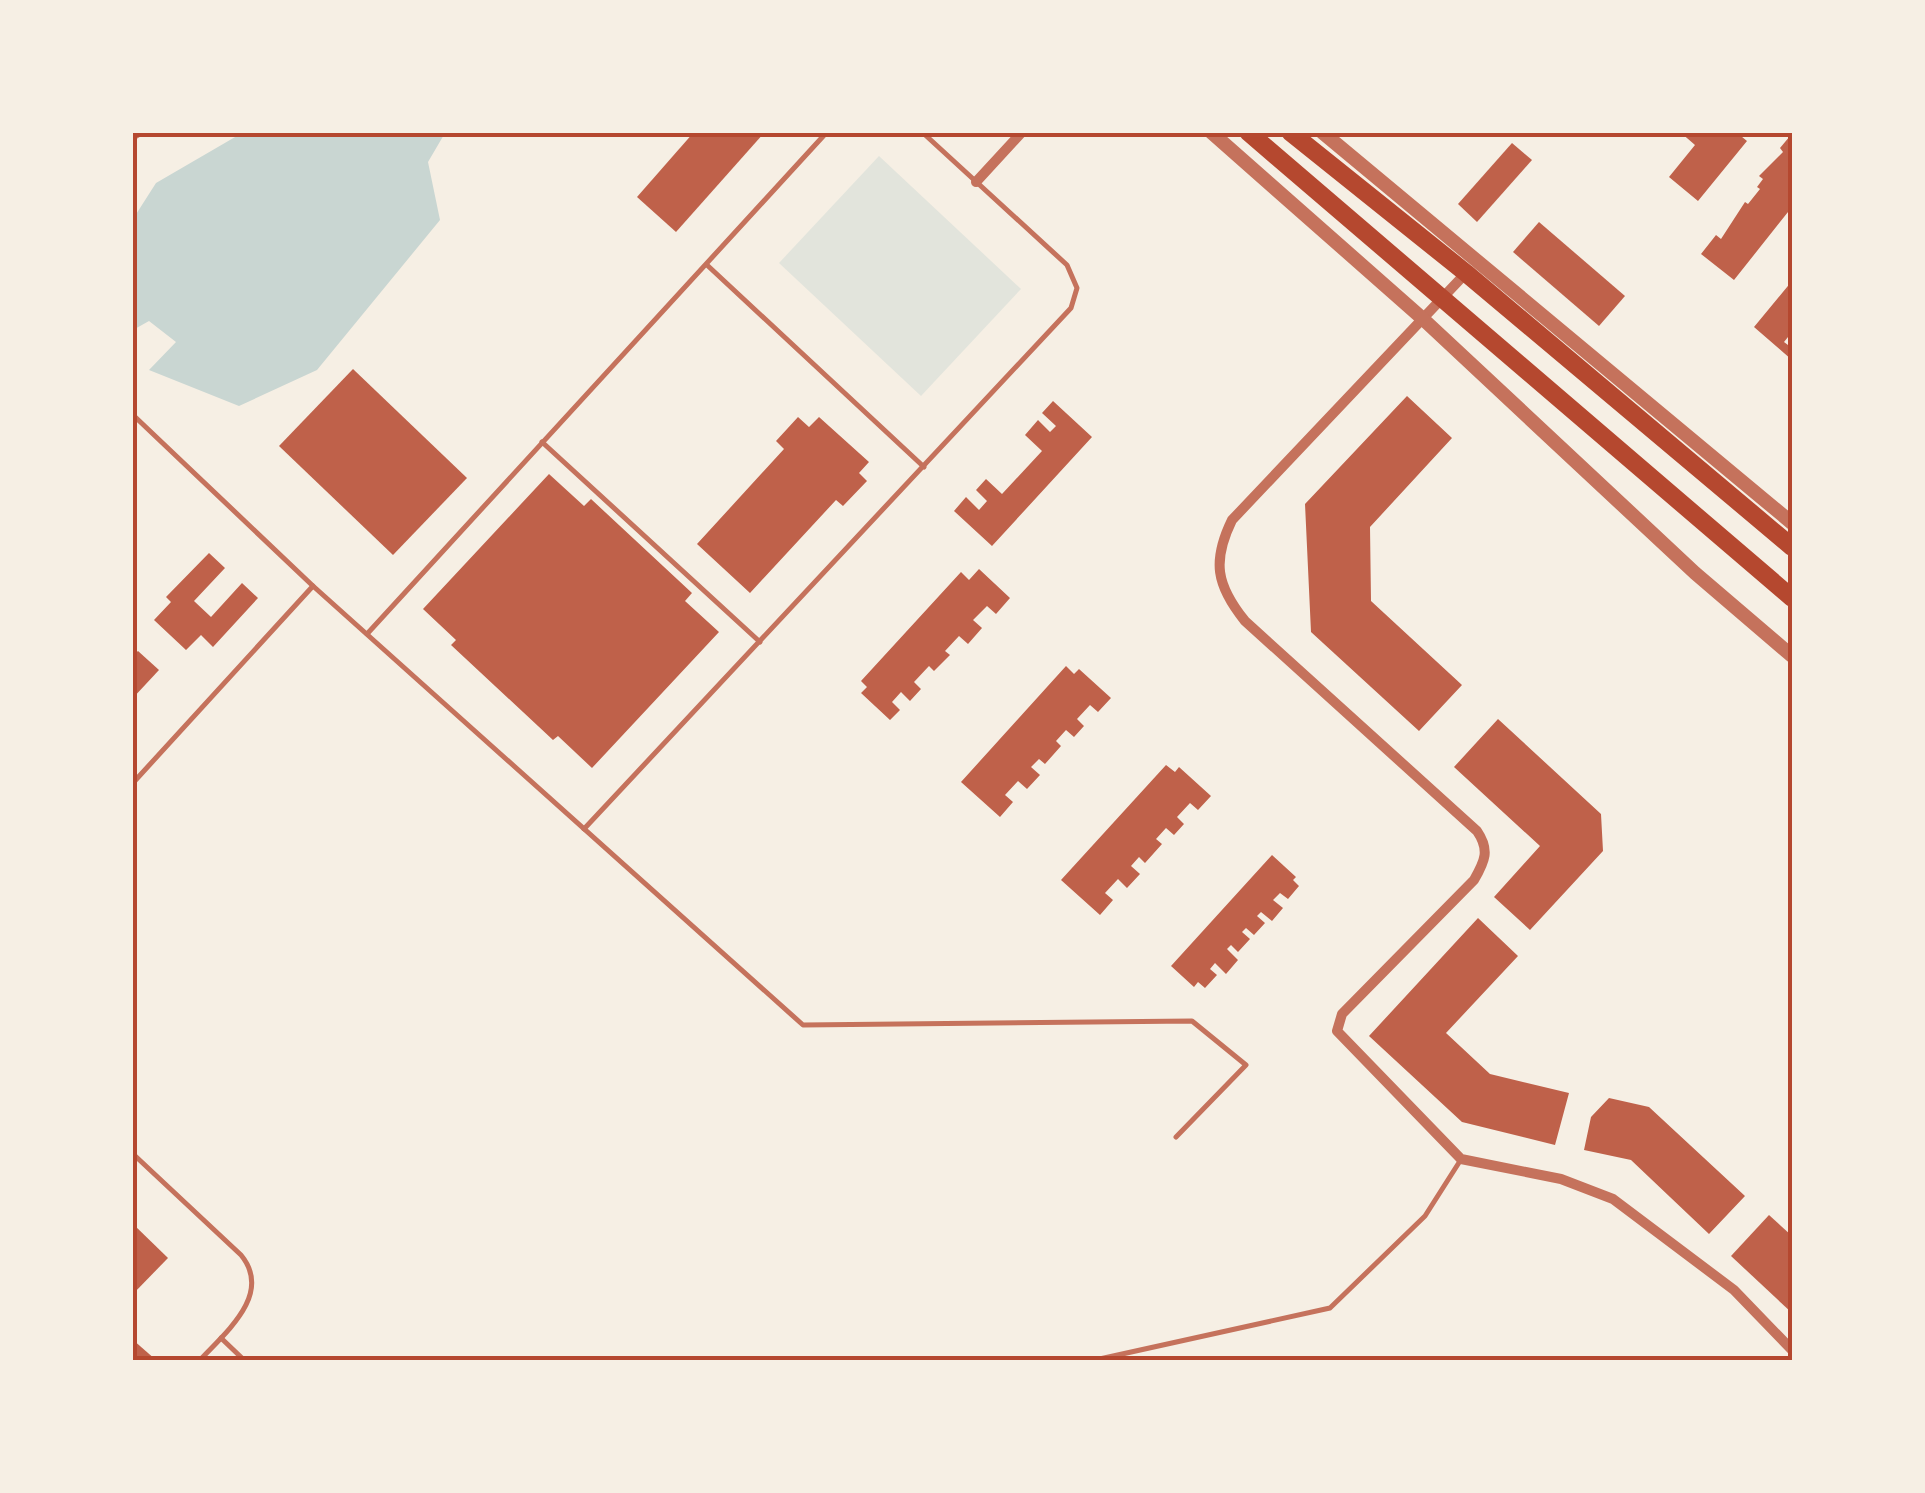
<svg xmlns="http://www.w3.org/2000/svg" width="1925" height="1493" viewBox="0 0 1925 1493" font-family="'PT Sans',sans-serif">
<rect width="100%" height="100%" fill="#f6efe4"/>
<!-- green -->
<polygon fill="#e2e4dc" points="879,156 1021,289 921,396 779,263"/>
<!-- water -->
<polygon fill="#c9d6d2" points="242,133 445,133 428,162 440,220 317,370 239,406 149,370 176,342 149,321 133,330 133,219 156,183"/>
<!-- building -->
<g fill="#bf614a">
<polygon points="694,132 765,132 676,232 637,197"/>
<polygon points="1680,132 1736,132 1747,141 1698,201 1669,177 1695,145"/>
<polygon points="1790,136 1792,138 1792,207 1734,280 1701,254 1716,235 1721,239 1745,202 1748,204 1760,189 1757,187 1763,179 1759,176 1783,152 1780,148"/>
<polygon points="1512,143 1532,160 1477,222 1458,204"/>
<polygon points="1539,222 1625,296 1599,326 1513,252"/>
<polygon points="1792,281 1792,332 1784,342 1792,348 1792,360 1754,327"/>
<polygon points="353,369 467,478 393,555 279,446"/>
<polygon points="1407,396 1452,438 1370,527 1371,601 1462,685 1419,731 1311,632 1305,504"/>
<polygon points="1053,401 1092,437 992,546 954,511 966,497 979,510 987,501 976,490 986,479 1002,494 1042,451 1025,435 1038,420 1050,432 1056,426 1042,413"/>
<polygon points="798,417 809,427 819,417 869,462 859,473 867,481 843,506 836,500 750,593 697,544 784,449 776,441"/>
<polygon points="549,474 584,506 591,499 692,593 685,601 719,632 592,768 558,736 553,740 451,645 456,640 423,609"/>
<polygon points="209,553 225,568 194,601 211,617 242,583 258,598 213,647 201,635 186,650 154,620 171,602 166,597"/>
<polygon points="979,569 1010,598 996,614 987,606 973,620 982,628 968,644 959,636 945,651 950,655 934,671 929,666 914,682 921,689 910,701 901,692 892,702 900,710 890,720 861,693 867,687 861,681 961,572 969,580"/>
<polygon points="138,651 159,670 132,699 132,656"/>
<polygon points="1066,666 1074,674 1079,669 1111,698 1098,712 1090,705 1077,719 1084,726 1074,737 1066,730 1056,741 1061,746 1045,764 1039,759 1031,767 1040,775 1027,789 1018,781 1005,795 1013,802 1000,817 961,782"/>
<polygon points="1498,719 1601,814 1603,851 1530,930 1494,897 1540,846 1454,767"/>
<polygon points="1166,765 1175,772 1179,767 1211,796 1198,810 1190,803 1177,817 1184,824 1174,835 1166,828 1156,839 1162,844 1145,863 1139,857 1131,866 1140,874 1127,888 1118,879 1105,893 1113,900 1100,915 1061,880"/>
<polygon points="1272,855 1296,877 1293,880 1299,886 1288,899 1280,893 1273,900 1283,908 1272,921 1261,912 1257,916 1265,923 1254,935 1246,928 1242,932 1250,939 1238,952 1231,945 1227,949 1238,960 1226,974 1215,963 1210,969 1217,975 1205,988 1198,982 1194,987 1171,966"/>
<polygon points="1478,918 1518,956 1446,1033 1490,1074 1569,1093 1555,1145 1462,1122 1369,1036"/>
<polygon points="1609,1098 1649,1107 1745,1196 1709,1234 1631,1160 1584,1150 1591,1117"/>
<polygon points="1769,1215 1792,1236 1792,1313 1731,1256"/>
<polygon points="132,1223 168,1258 132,1295"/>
<polygon points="132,1339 156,1360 132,1360"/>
</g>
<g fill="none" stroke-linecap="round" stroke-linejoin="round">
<!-- service -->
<g stroke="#c5725c" stroke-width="5">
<polyline points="132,139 143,132"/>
<polyline points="707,265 924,467"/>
<polyline points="132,414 313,586 803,1025 1192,1021 1246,1065 1176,1137"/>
<polyline points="542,442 760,642"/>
<polyline points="367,634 827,132"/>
<polyline points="132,784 313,586"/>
<polyline points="584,829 1071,308 1077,288 1067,265 922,132"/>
<path d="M132,1153L241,1255C273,1294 226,1332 200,1360"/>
<polyline points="221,1338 244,1360"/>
<polyline points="1095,1360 1330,1308 1425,1216 1460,1161"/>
</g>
<!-- minor -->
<g stroke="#c5725c" stroke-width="10">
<polyline points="976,182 1022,132"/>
<path d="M1466,273L1232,520C1212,561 1216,585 1245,621L1477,831C1490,850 1485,861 1474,880L1342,1014L1337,1031L1461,1159L1561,1179L1613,1199L1734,1290L1792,1350"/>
</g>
<!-- tertiary -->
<g stroke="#c5725c" stroke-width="14">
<polyline points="1211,132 1423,319 1695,573 1792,656"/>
<polyline points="1322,132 1792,523"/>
</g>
<!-- trunk -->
<g stroke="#b5482f" stroke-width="18">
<polyline points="1248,132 1792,598"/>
<polyline points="1290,132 1466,273 1792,547"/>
</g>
</g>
<!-- border -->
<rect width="1925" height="1493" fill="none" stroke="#f6efe4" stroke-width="270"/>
<rect x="135" y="135" width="1655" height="1223" fill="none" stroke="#b5482f" stroke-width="4"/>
</svg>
